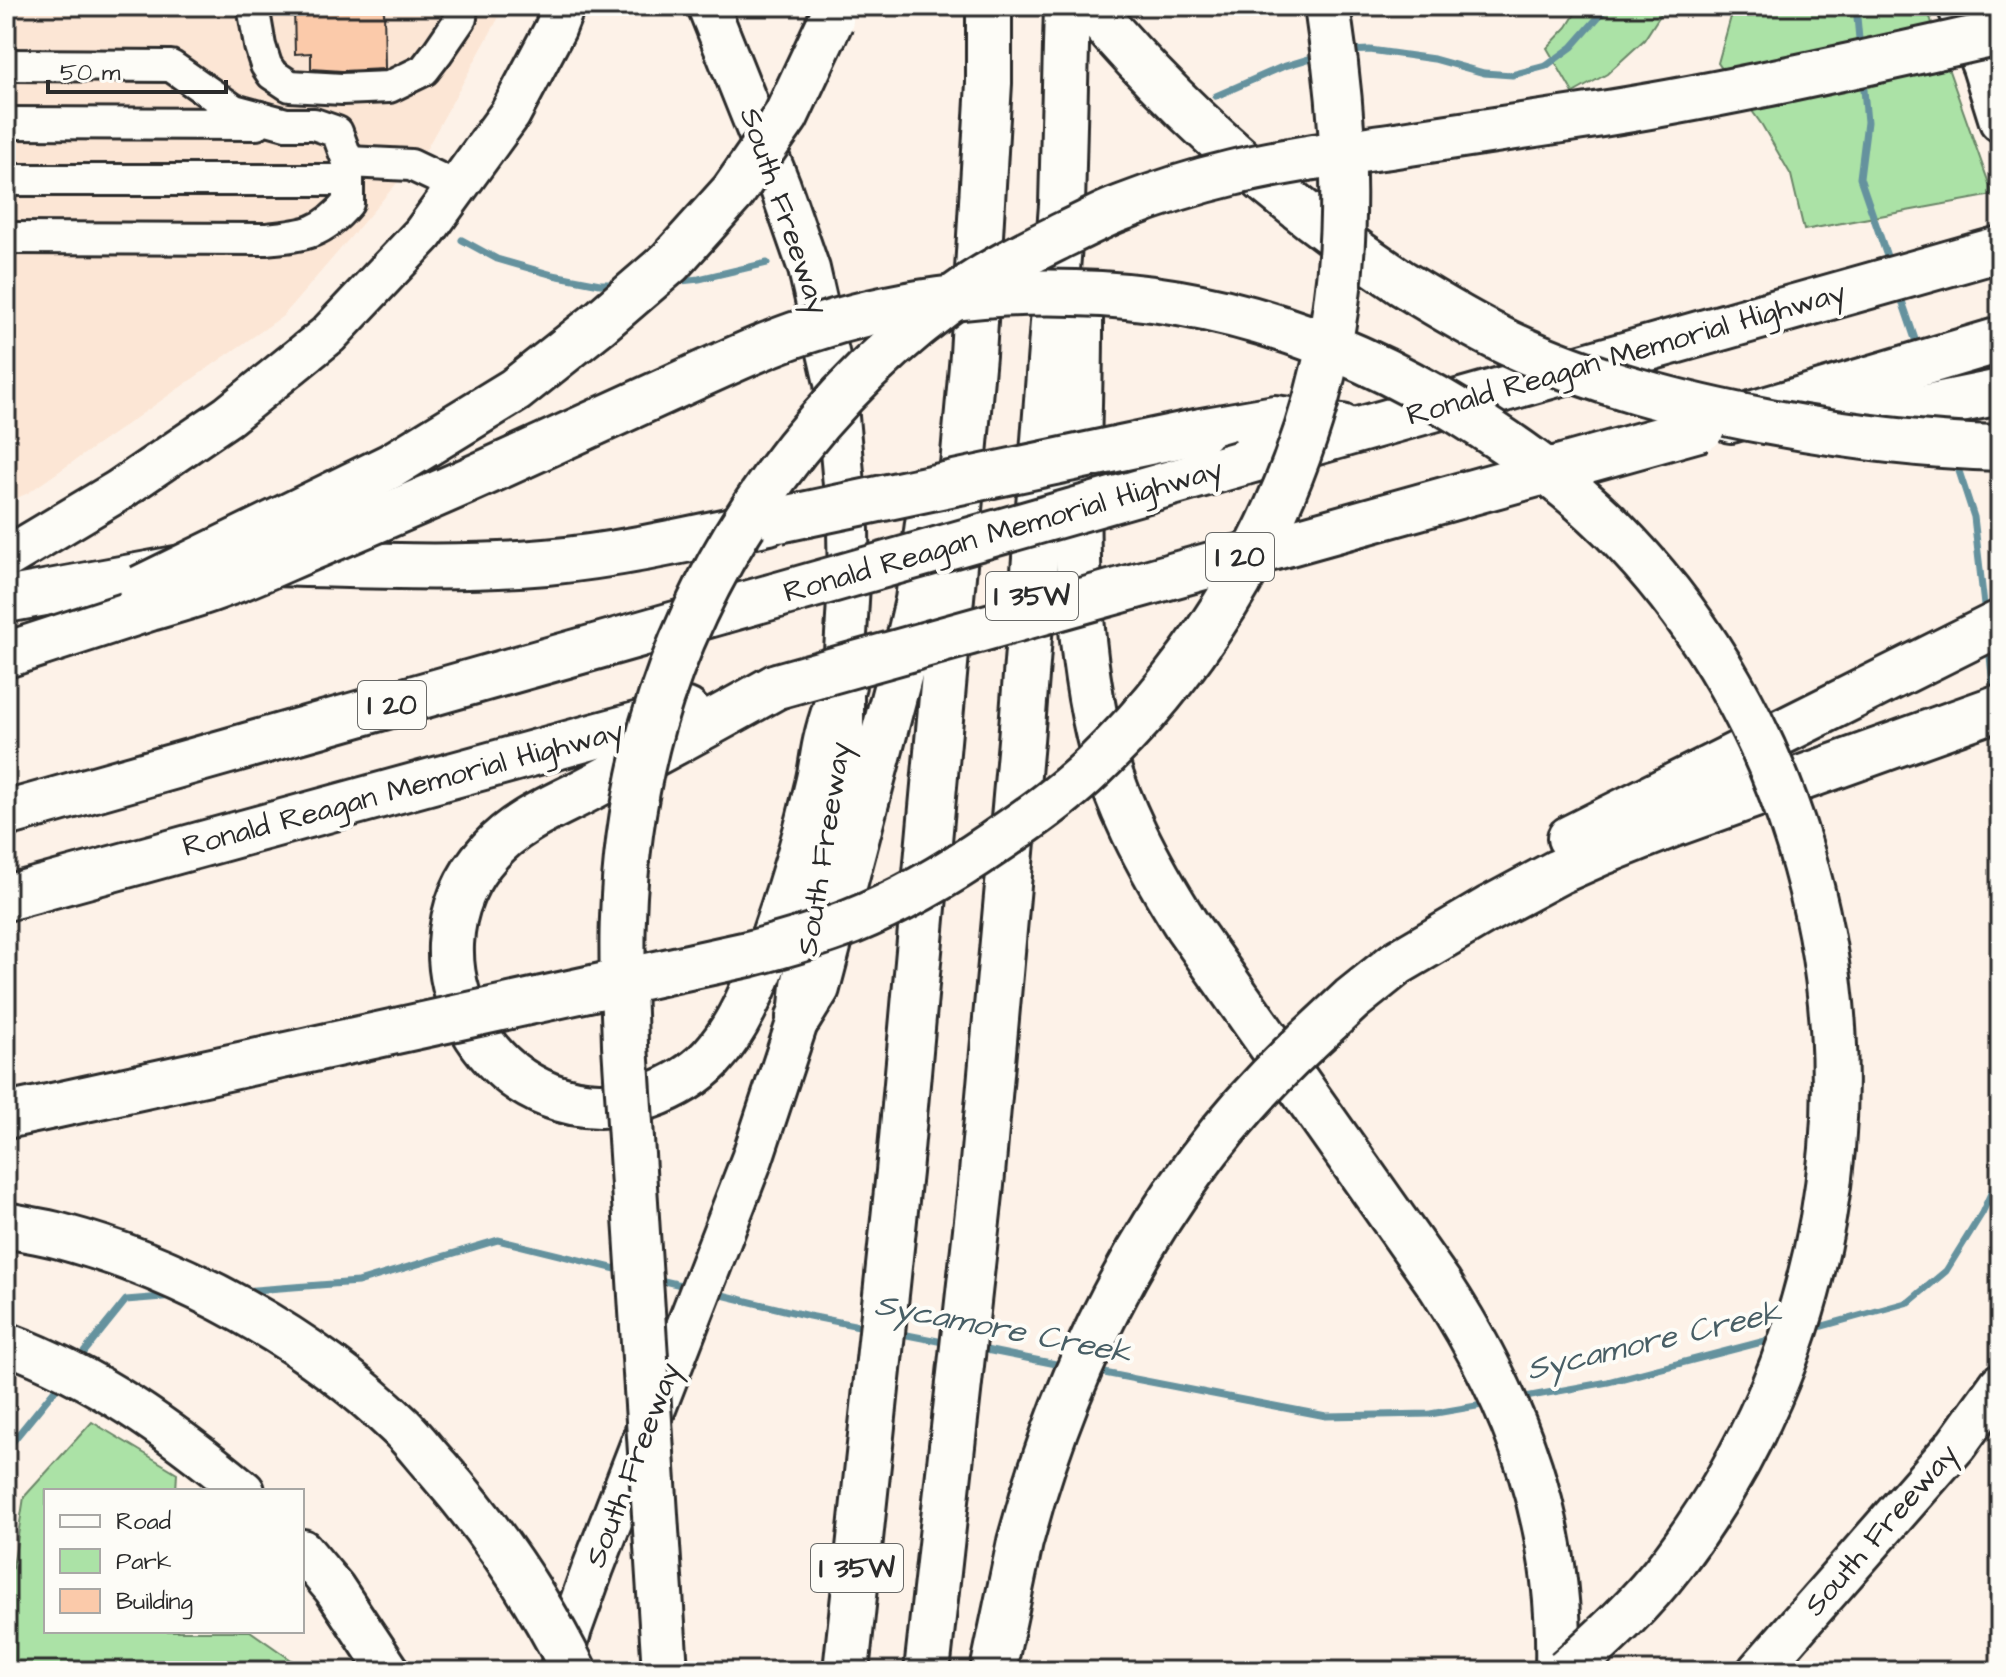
<svg xmlns="http://www.w3.org/2000/svg" width="2006" height="1677" viewBox="0 0 2006 1677" font-family="'Architects Daughter',sans-serif">
<rect width="100%" height="100%" fill="#fdf2e8"/>
<filter id="ink" filterUnits="userSpaceOnUse"><feTurbulence type="fractalNoise" baseFrequency=".0125" numOctaves="2"/><feDisplacementMap in="SourceGraphic" scale="16" xChannelSelector="R" yChannelSelector="G"/><feConvolveMatrix kernelMatrix="1 2 1 2 8 2 1 2 1" color-interpolation-filters="sRGB"/></filter>
<g filter="url(#ink)">
<!-- built -->
<polygon fill="#fce6d5" points="6,6 505,6 427,148 283,316 28,493 6,503"/>
<!-- green -->
<g fill="#abe2a6" stroke="#6b8668" stroke-width="2">
<polygon points="1580,6 1666,6 1644,40 1607,74 1573,93 1547,48 1567,27"/>
<polygon points="1734,6 1926,6 1993,195 1804,230 1791,175 1762,125 1718,63"/>
<polygon points="92,1422 177,1473 176,1491 46,1491 46,1631 250,1631 307,1671 6,1671 6,1565 13,1568 24,1497"/>
</g>
<g fill="none" stroke-linecap="round" stroke-linejoin="round">
<!-- stream -->
<g stroke="#65929e" stroke-width="7">
<polyline points="1856,6 1860,50"/>
<polyline points="1346,51 1370,50 1434,59 1484,73 1512,75 1546,66 1572,47 1608,6"/>
<polyline points="1863,79 1867,122 1860,178 1890,265"/>
<polyline points="1216,96 1282,67 1318,56"/>
<polyline points="462,240 497,259 553,275 600,284 620,284"/>
<polyline points="672,282 699,279 767,263"/>
<polyline points="1899,292 1918,348"/>
<polyline points="1956,462 1974,517 1985,614"/>
<polyline points="1989,647 1994,694"/>
<polyline points="1998,722 2000,744"/>
<polyline points="655,1279 690,1287"/>
<polyline points="243,1291 358,1282 498,1240 624,1271"/>
<polyline points="714,1293 809,1316 869,1328"/>
<polyline points="1812,1329 1909,1302 1946,1271 1982,1213 2000,1174"/>
<polyline points="897,1333 948,1343"/>
<polyline points="976,1348 1066,1366"/>
<polyline points="77,1361 126,1300 175,1296"/>
<polyline points="1094,1371 1326,1416 1430,1414 1488,1404"/>
<polyline points="1520,1398 1608,1382 1773,1339"/>
<polyline points="6,1456 9,1446 62,1381"/>
</g>
</g>
<!-- building -->
<polygon fill="#fbcaaa" stroke="#2b2b2b" stroke-width="2" points="294,6 384,6 385,69 342,71 311,69 311,53 295,54"/>
<g fill="none" stroke-linecap="round" stroke-linejoin="round">
<defs>
<g id="minor">
<polyline points="253,6 260,46 266,65 272,74 290,86 342,89 389,87 424,70 437,53 461,18 462,6"/>
<path d="M6,65L171,66L234,110L286,124H314L337,132L348,162V203C322,234 305,235 266,239L6,238"/>
<polyline points="6,123 256,124"/>
<polyline points="348,162 411,165 457,187"/>
<polyline points="6,180 348,180"/>
</g>
<g id="major">
<polyline points="1958,6 1983,67 2000,121"/>
<polyline points="6,558 118,491 228,416 328,335 423,234 510,114 555,29 564,6"/>
<path d="M6,1343C97,1377 169,1429 244,1491"/>
<polyline points="302,1550 334,1588 389,1671"/>
<polyline points="560,1671 571,1629 593,1568 752,1159 799,1017 802,985 815,926 843,752 843,685 849,584 848,530 835,383 809,269 780,186 708,6"/>
<polyline points="1758,1671 1956,1445 2000,1384"/>
</g>
<g id="highway">
<path d="M1089,6C1179,113 1286,206 1402,283"/>
<polyline points="1327,6 1335,64"/>
<path d="M1080,312C1081,453 1066,594 1098,732C1114,802 1149,866 1187,926L1440,1285C1518,1405 1562,1526 1558,1671"/>
<polyline points="1731,420 2000,340"/>
<polyline points="1820,423 1853,422 2000,392"/>
<polyline points="1201,431 1275,418 1342,427"/>
<polyline points="1242,463 2000,249"/>
<path d="M270,563C362,565 454,570 546,562C622,555 695,538 769,522"/>
<polyline points="6,600 181,568"/>
<path d="M777,686C716,720 654,754 592,787C555,807 519,819 490,851C387,964 504,1147 650,1096C672,1088 695,1075 711,1058C738,1029 754,988 768,952C788,897 805,841 818,784C822,768 823,752 827,737C831,719 838,702 843,685"/>
<polyline points="6,814 778,595"/>
<polyline points="1570,838 2000,623"/>
<polyline points="6,898 687,711"/>
<polyline points="799,1017 817,988 909,639 918,600 929,516"/>
<polyline points="1305,1043 1352,999 1397,963 1489,909 1558,872 1603,852 1671,825 2000,707"/>
<polyline points="6,1116 53,1106"/>
<polyline points="846,1671 899,1172 973,355 989,83 989,6"/>
<polyline points="927,1671 981,1185 1021,741 1062,205 1067,6"/>
<polyline points="993,1671 1020,1542 1033,1496"/>
</g>
</defs>
<!-- minor casing -->
<use href="#minor" stroke="#2b2b2b" stroke-width="36"/>
<!-- major casing -->
<use href="#major" stroke="#2b2b2b" stroke-width="46"/>
<!-- highway casing -->
<use href="#highway" stroke="#2b2b2b" stroke-width="50"/>
<!-- minor -->
<use href="#minor" stroke="#fdfcf7" stroke-width="30"/>
<!-- major -->
<use href="#major" stroke="#fdfcf7" stroke-width="40"/>
<!-- highway -->
<use href="#highway" stroke="#fdfcf7" stroke-width="44"/>
<defs>
<g id="highway-bridge">
<path d="M1402,283C1436,304 1471,325 1508,343C1591,382 1681,405 1770,422C1846,436 1922,446 2000,448"/>
<polyline points="779,520 1201,431"/>
<polyline points="141,588 391,466 515,390 598,324 670,262 733,192 786,116 831,20"/>
<polyline points="778,595 1242,463"/>
<path d="M6,655C54,639 102,624 150,608C174,601 199,594 222,585C256,573 288,557 320,544C376,520 432,497 487,472C552,443 616,413 680,384C722,365 763,345 806,331C891,302 985,290 1075,293C1214,296 1343,340 1461,413C1521,450 1579,492 1627,544C1707,629 1765,733 1799,844C1875,1092 1829,1355 1673,1562C1642,1603 1605,1637 1567,1671"/>
<polyline points="777,686 1702,428"/>
<path d="M53,1106L748,954C783,945 818,935 851,922C901,902 949,874 994,843C1028,820 1064,795 1094,766C1207,658 1290,517 1325,364C1348,266 1347,163 1335,64"/>
<path d="M6,1225C24,1229 42,1231 60,1236C184,1269 310,1339 402,1428C415,1441 426,1456 438,1469C493,1532 537,1596 574,1671"/>
<path d="M1033,1496C1086,1323 1172,1167 1305,1043"/>
<path d="M665,1671L625,1045C624,1003 621,960 623,918C625,854 635,788 652,726C704,548 820,388 973,284C1003,264 1035,249 1067,233C1085,225 1102,215 1121,208C1157,194 1194,182 1232,173C1286,160 1341,153 1396,145C1460,135 1524,126 1589,116C1727,95 1863,63 2000,33"/>
</g>
</defs>
<!-- highway-bridge casing -->
<use href="#highway-bridge" stroke="#2b2b2b" stroke-width="50" stroke-linecap="butt"/>
<!-- highway-bridge -->
<use href="#highway-bridge" stroke="#fdfcf7" stroke-width="44"/>
</g>
</g>
<g text-anchor="middle" dominant-baseline="central" stroke-width="8" stroke-linejoin="round" paint-order="stroke">
<!-- shield labels -->
<g fill="#fdfcf7" stroke="#6a6a68" stroke-width="2">
<rect x="1206" y="533" width="68" height="48" rx="6"/>
<rect x="986" y="572" width="92" height="48" rx="6"/>
<rect x="358" y="681" width="68" height="48" rx="6"/>
<rect x="811" y="1544" width="92" height="48" rx="6"/>
</g>
<g font-size="28" font-weight="bold" fill="#2b2b2b">
<text x="1240" y="557">I 20</text>
<text x="1032" y="596">I 35W</text>
<text x="392" y="705">I 20</text>
<text x="857" y="1568">I 35W</text>
</g>
<!-- street labels -->
<g font-size="30" fill="#2b2b2b" stroke="#fdfcf7">
<text transform="translate(784 211) rotate(71)">South Freeway</text>
<text transform="translate(1626 354) rotate(-16)">Ronald Reagan Memorial Highway</text>
<text transform="translate(1003 531) rotate(-16)">Ronald Reagan Memorial Highway</text>
<text transform="translate(403 789) rotate(-15)">Ronald Reagan Memorial Highway</text>
<text transform="translate(824 849) rotate(-81)">South Freeway</text>
<text transform="translate(633 1465) rotate(-69)">South Freeway</text>
<text transform="translate(1881 1530) rotate(-49)">South Freeway</text>
</g>
<!-- water labels -->
<g font-size="32" font-style="italic" fill="#485e65" stroke="#fdfcf7">
<text transform="translate(1003 1329) rotate(11)">Sycamore Creek</text>
<text transform="translate(1654 1341) rotate(-13)">Sycamore Creek</text>
</g>
</g>
<!-- margin -->
<rect width="2006" height="1677" fill="none" stroke="#fdfcf7" stroke-width="32"/>
<rect x="16" y="16" width="1974" height="1645" fill="none" stroke="#2b2b2b" stroke-width="3" filter="url(#ink)"/>
<!-- legend -->
<rect x="44" y="1489" width="260" height="144" fill="#fdfcf7" stroke="#a9a8a5" stroke-width="2"/>
<rect x="60" y="1515" width="40" height="12" fill="#fdfcf7" stroke="#a9a8a5" stroke-width="2"/>
<text x="116" y="1529" font-size="24" fill="#2b2b2b">Road</text>
<rect x="60" y="1549" width="40" height="24" fill="#abe2a6" stroke="#a9a8a5" stroke-width="2"/>
<text x="116" y="1569" font-size="24" fill="#2b2b2b">Park</text>
<rect x="60" y="1589" width="40" height="24" fill="#fbcaaa" stroke="#a9a8a5" stroke-width="2"/>
<text x="116" y="1609" font-size="24" fill="#2b2b2b">Building</text>
<!-- scale -->
<path d="M48 80v12h178v-12" fill="none" stroke="#2b2b2b" stroke-width="4"/>
<text x="60" y="80" font-size="24" fill="#2b2b2b" stroke="#fdfcf7" stroke-width="6" paint-order="stroke">50 m</text>
</svg>
